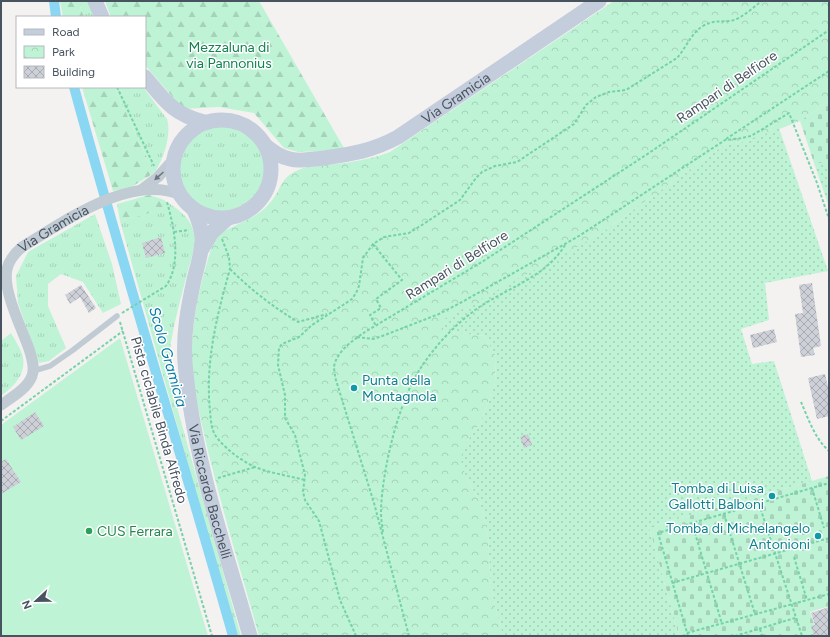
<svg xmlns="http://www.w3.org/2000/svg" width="830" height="637" viewBox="0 0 830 637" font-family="Figtree,sans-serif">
<defs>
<pattern id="grass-tufts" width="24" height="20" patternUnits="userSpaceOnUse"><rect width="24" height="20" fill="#bef3d5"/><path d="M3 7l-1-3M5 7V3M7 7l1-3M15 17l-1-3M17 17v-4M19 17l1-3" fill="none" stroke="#a5d2b9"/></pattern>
<pattern id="forest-firs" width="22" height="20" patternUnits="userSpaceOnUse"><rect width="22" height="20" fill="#bef3d5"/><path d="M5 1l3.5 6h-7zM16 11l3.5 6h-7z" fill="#a5d2b9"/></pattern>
<pattern id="cemetery-stones" width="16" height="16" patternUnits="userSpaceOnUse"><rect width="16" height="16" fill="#bef3d5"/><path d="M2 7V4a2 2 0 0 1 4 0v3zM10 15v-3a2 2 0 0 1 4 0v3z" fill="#a5d2b9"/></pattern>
<pattern id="park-crowns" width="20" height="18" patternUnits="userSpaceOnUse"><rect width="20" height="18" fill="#bef3d5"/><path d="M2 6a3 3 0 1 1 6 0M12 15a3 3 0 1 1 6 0" fill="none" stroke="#a5d2b9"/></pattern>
<pattern id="garden-dots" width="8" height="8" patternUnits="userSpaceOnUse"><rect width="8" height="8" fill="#bef3d5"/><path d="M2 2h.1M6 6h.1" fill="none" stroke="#a5d2b9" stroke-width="1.8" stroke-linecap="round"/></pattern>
<pattern id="building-cross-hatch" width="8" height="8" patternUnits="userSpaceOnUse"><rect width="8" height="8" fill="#cdd0d6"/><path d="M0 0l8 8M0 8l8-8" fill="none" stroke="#a8abb1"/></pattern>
</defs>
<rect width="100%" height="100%" fill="#f4f1f1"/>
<!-- grass -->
<g fill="url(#grass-tufts)">
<polygon points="78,1 88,1 94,17 84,17"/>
<path d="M114,87H143L167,119C172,134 163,161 154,173Z"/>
<circle cx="222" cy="169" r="42"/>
<path d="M162,199C175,207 192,217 194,234C196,246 191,259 188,270C182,294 175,318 171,342C168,360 172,382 175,400L241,636H236L120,221L163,209Z"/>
<polygon points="95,214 112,264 121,304 103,313 83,282 61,274 48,284 48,306 66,348 49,361 39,363 18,303 16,276 28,252"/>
<path d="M11,333C15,340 21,349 23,357C26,375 14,386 1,396V341Z"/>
</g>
<!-- forest -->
<g fill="url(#forest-firs)">
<polygon points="60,1 78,1 84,17 63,17"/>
<polygon points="105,1 259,1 344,148 321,151 298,152 284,148 254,113 219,107 183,109 145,65 145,17 111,17"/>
<polygon points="82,87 114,87 154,173 133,186 113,191"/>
<polygon points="149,195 162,199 164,209 120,221 117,204"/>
</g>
<!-- cemetery -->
<g fill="url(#cemetery-stones)">
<polygon points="829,101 829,163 814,163 800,121"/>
<polygon points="829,476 829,606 810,612 818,636 679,636 649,527"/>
</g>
<!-- park -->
<path fill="url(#park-crowns)" d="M614,1H829V101L800,121L746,142L727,143L597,236L451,332L484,336L496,356L495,384L481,422L466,443V477L480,502L488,536L491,589L503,636H259C242,575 223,513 208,451C201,421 193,390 192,359C191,318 202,276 215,237C232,224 254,221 268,205C284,188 277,178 303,168C332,164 362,163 390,152Z"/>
<!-- garden -->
<g fill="url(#garden-dots)">
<polygon points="779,128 828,271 765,283 769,320 741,329 752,364 774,361 812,481 649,527 679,636 503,636 491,589 488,536 480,502 466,477 461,461 466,443 481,422 495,384 496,356 484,336 451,332 441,327 444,319 597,236 727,143 746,142"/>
<polygon points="814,163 829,163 829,207"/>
</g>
<!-- pitch -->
<polygon fill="#bef3d5" points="120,338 208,636 1,636 1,425"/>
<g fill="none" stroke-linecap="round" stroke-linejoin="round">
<!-- canal -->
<g stroke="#89d7f2" stroke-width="10">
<polyline points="54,1 56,17"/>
<path d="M74,87C124,271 181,453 233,636"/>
</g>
</g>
<!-- building -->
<g fill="url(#building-cross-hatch)">
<polygon points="161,237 165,253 146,258 142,243"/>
<polygon points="812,283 821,346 813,348 815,355 801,357 795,314 803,313 799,285"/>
<polygon points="81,285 96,308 89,313 80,297 70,304 65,295"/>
<polygon points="774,329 777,342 753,348 750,335"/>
<polygon points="825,374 829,391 829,416 817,419 808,378"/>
<polygon points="35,412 44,426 21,440 13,427"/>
<polygon points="528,434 532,445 524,448 520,437"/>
<polygon points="6,459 21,482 1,494 1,462"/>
<polygon points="829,607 829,636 814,636 811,626 815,625 811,613"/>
</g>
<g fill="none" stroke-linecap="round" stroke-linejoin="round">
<!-- path -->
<g stroke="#74d3a9" stroke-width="2" stroke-dasharray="3 2" stroke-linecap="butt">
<polyline points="117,87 154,166"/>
<polyline points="726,139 829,71"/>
<polyline points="174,232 189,230"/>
<path d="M222,239L229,257L230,269C217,315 205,362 210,411C211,421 211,431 218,439C227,450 242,461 255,467C270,473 289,476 305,480"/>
<polyline points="373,244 402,280 376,299 381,308 370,315 376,326"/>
<path d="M230,269C250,289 273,307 298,322L327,314"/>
<path d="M122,313L166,286C182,263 174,227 167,202"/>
<polyline points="120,322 212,636"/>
<polyline points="357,337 373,339 385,335 439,314 462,302 579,236 725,140 737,139 751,136 789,113 817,183 829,219"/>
<path d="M801,402C808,418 815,439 829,451"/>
<polyline points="1,421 123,331"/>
<polyline points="218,478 255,467"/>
<polyline points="812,488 824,528"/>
<polyline points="759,504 802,636"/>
<polyline points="724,514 755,614"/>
<polyline points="692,523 722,624"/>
<path d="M383,532C382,526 381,518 381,511C382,471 398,403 420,369C435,346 455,324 478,308C507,288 546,277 565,245"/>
<polyline points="829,547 829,549"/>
<polyline points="794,557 807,600"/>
<polyline points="672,583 829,538"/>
<polyline points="760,629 762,636"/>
<polyline points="687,633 829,594"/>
<path d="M356,636L340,600L319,521L305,500L303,492L305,475L295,435L285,418V395L278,365L279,348L282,344L299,337L312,325L343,305L352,299L356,293L359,286L363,258L373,244L384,237L409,233L425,223L460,200L476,178L482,172L495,166L517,162L574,124L586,105L596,97L609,92L626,90L677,58C686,48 691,33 703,26C713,20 720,22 730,21C742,19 753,7 762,1"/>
<path d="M409,636L374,503L335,377C335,374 334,370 334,367C336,352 353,340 365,332L485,260L649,153L829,30"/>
<polyline points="688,636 658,533 829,483"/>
<polyline points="735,636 795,618"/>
</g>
<!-- lane -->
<polyline stroke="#c1cbd4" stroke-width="5.5" points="33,371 50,366 73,350 117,316"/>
<!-- street -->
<g stroke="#c1cbd4" stroke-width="11">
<polyline points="141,190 158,177 174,159"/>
<path id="s1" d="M1,405C12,397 27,389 32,376C35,368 32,359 30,352C23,330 2,291 7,269C9,260 15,253 22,247C64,222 130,173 181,195"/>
</g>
<!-- secondary -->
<g stroke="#c3cddb" stroke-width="15">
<polyline points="95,1 102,17"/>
<path d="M145,77C165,101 173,114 204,122"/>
<circle cx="222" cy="169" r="49"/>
<path id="s2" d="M266,146C274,152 280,157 290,159C301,162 312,159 324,158C352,154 372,151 398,137L599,1"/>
<path id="s3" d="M194,210C198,219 202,228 202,239C202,253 197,267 194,280C188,307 183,334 185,362C192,453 225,548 250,636"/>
<polyline points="202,249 212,232 228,218"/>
</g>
</g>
<!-- one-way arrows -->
<defs><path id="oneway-solid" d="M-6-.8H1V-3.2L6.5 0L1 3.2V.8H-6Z"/></defs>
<use fill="#6c7783" href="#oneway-solid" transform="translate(159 176) rotate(138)"/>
<!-- markers -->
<g fill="#0f9aa8" stroke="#fff" stroke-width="1.5">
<circle cx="354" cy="388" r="4"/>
<circle cx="772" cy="496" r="4"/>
<circle cx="818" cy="536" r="4"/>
</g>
<circle fill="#2e9e5b" stroke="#fff" stroke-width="1.5" cx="89" cy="531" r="4"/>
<g text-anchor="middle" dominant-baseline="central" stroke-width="3" stroke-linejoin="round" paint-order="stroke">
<!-- park labels -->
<g font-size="14" fill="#128250" stroke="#fff">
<text x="229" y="47">Mezzaluna di<tspan x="229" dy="16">via Pannonius</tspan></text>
</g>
<!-- street labels -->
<g font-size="14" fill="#485360" stroke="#fff">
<text transform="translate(727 87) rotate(-34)">Rampari di Belfiore</text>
<text stroke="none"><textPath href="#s2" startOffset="209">Via Gramicia</textPath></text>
<text stroke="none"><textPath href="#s1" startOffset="218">Via Gramicia</textPath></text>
<text transform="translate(457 265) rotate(-32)">Rampari di Belfiore</text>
<text transform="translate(159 420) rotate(74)">Pista ciclabile Binda Alfredo</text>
<text stroke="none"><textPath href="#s3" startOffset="287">Via Riccardo Bacchelli</textPath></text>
</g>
<!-- culture labels -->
<g font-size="14" fill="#0d838f" stroke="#fff" text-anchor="end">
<text x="362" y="380" text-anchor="start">Punta della<tspan x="362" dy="16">Montagnola</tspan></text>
<text x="764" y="488">Tomba di Luisa<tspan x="764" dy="16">Gallotti Balboni</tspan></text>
<text x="810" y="528">Tomba di Michelangelo<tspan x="810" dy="16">Antonioni</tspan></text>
</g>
<!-- leisure labels -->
<g font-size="14" fill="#27864d" stroke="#fff" text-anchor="start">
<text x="97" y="531">CUS Ferrara</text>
</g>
<!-- water labels -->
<g font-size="15" font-style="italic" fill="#047ca7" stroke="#fff">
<text transform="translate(168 357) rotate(74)">Scolo Gramicia</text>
</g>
</g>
<!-- border -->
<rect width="830" height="637" fill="none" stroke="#485360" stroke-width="4"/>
<!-- legend -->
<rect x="16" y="16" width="130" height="72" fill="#ffffff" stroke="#b6babf"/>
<rect x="24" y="29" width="20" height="6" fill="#c3cddb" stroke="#b6babf"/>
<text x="52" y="36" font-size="12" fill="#485360">Road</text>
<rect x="24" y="46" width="20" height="12" fill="url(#park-crowns)" stroke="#b6babf"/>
<text x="52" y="56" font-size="12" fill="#485360">Park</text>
<rect x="24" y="66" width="20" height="12" fill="url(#building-cross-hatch)" stroke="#b6babf"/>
<text x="52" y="76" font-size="12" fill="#485360">Building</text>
<!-- north arrow -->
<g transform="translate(36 601) rotate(248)" stroke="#ffffff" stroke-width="3" paint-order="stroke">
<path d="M0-3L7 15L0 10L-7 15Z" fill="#485360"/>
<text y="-6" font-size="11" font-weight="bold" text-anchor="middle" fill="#485360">N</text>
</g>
</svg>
